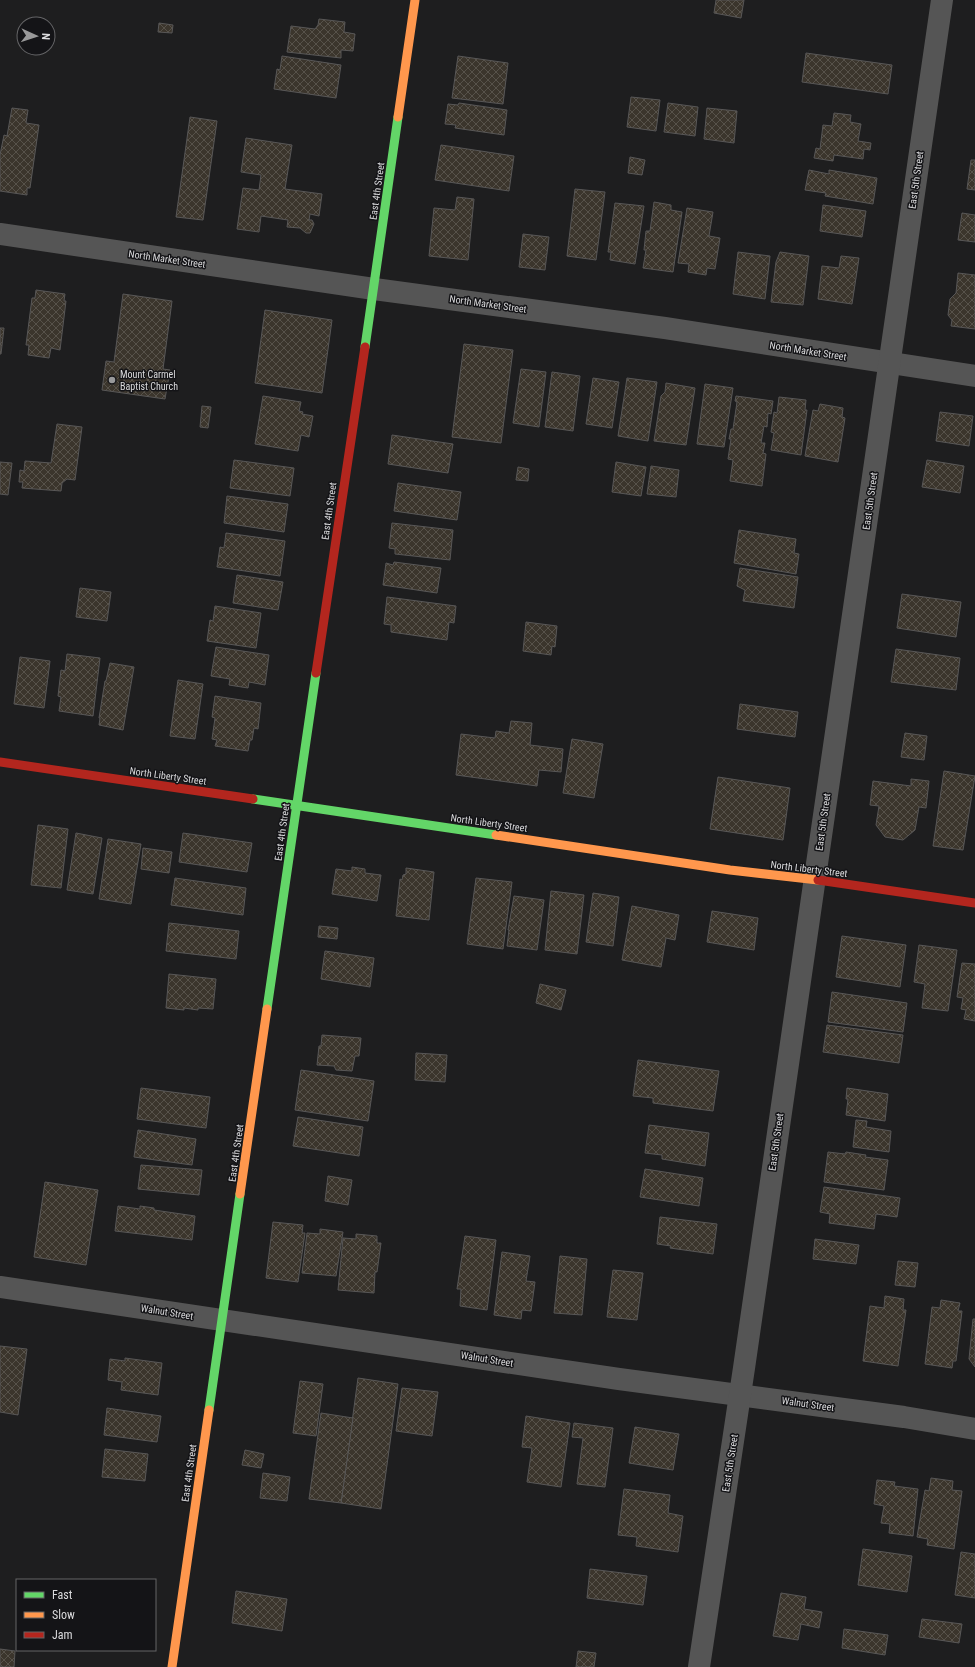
<svg xmlns="http://www.w3.org/2000/svg" width="975" height="1667" viewBox="0 0 975 1667" font-family="'Roboto Condensed',sans-serif">
<defs>
<pattern id="building-cross-hatch" width="8" height="8" patternUnits="userSpaceOnUse"><rect width="8" height="8" fill="#3b352c"/><path d="M0 0l8 8M0 8l8-8" fill="none" stroke="#57524a"/></pattern>
</defs>
<rect width="100%" height="100%" fill="#1e1e1f"/>
<!-- building -->
<g fill="url(#building-cross-hatch)" stroke="#585757">
<polygon points="716,0 744,0 741,18 714,13"/>
<polygon points="319,19 345,22 344,32 355,34 353,51 341,50 341,58 287,52 291,26 315,29 318,25"/>
<polygon points="159,23 173,25 172,33 158,32"/>
<polygon points="806,53 892,65 888,94 802,82"/>
<polygon points="282,56 341,65 336,98 274,89 277,69 280,70"/>
<polygon points="458,56 508,63 503,104 452,98"/>
<polygon points="631,97 660,100 656,131 627,127"/>
<polygon points="459,103 507,110 504,135 455,128 456,125 445,124 448,104 458,105"/>
<polygon points="668,103 698,107 695,136 664,132"/>
<polygon points="12,108 28,110 26,123 39,125 30,188 27,188 27,195 0,191 0,155 4,135 7,136"/>
<polygon points="707,108 737,111 734,143 704,139"/>
<polygon points="834,113 851,115 850,122 861,124 858,141 871,143 870,150 864,149 863,159 834,155 833,161 814,158 816,148 820,149 823,125 832,126"/>
<polygon points="190,117 217,121 203,220 176,217"/>
<polygon points="246,138 292,145 285,189 322,194 319,216 310,214 309,220 312,220 314,224 310,233 306,233 300,228 287,227 288,220 261,216 259,232 237,229 243,188 259,190 261,175 241,172"/>
<polygon points="441,145 514,156 509,191 435,180"/>
<polygon points="630,157 645,160 642,175 628,173"/>
<polygon points="971,160 975,160 975,190 967,189"/>
<polygon points="809,170 829,174 829,170 877,178 873,204 825,196 826,193 805,190"/>
<polygon points="575,189 605,192 596,260 567,256"/>
<polygon points="457,197 474,199 468,260 429,256 434,208 455,210"/>
<polygon points="654,202 671,205 671,210 682,212 673,272 643,268 646,250 644,250 646,231 650,231"/>
<polygon points="615,203 644,206 635,264 610,260 611,252 608,252"/>
<polygon points="823,205 866,211 862,237 820,231"/>
<polygon points="687,208 713,212 709,236 720,238 715,269 707,268 706,275 688,272 689,264 678,263"/>
<polygon points="962,213 975,215 975,242 958,240"/>
<polygon points="523,234 549,237 545,270 519,267"/>
<polygon points="738,252 770,256 765,299 733,294"/>
<polygon points="780,252 809,256 803,305 771,302 776,262"/>
<polygon points="841,256 859,258 852,304 818,299 822,266 839,268"/>
<polygon points="958,273 975,275 975,329 951,326 952,320 948,315 950,299 956,293"/>
<polygon points="36,290 65,294 64,301 66,301 60,350 51,348 49,358 28,355 29,345 26,345 32,298 35,298"/>
<polygon points="123,294 172,301 163,369 170,370 165,399 102,390 106,361 114,362"/>
<polygon points="265,310 332,320 322,393 255,383"/>
<polygon points="0,328 4,328 1,354 0,354"/>
<polygon points="464,344 513,350 501,443 452,437"/>
<polygon points="521,369 546,372 539,427 513,423"/>
<polygon points="552,372 580,376 573,431 545,427"/>
<polygon points="593,378 619,382 612,428 586,424"/>
<polygon points="627,378 657,382 648,441 618,436"/>
<polygon points="666,383 695,388 686,445 654,441 661,396 665,392"/>
<polygon points="705,384 733,388 724,447 697,444"/>
<polygon points="263,396 301,402 299,411 303,412 302,414 313,416 309,437 301,435 298,451 255,444"/>
<polygon points="736,396 773,401 771,414 768,413 767,427 764,426 761,443 765,443 763,453 766,454 762,486 730,481 733,460 728,459 731,439 729,439 731,429 733,429 737,402 735,401"/>
<polygon points="779,397 806,400 805,410 807,410 801,455 771,450 774,433 771,432 774,412 777,413"/>
<polygon points="820,404 843,408 842,417 845,418 838,462 805,456 813,410 818,411"/>
<polygon points="202,406 211,407 208,428 200,427"/>
<polygon points="940,412 973,416 969,446 936,441"/>
<polygon points="57,424 82,427 75,480 67,479 62,483 61,491 22,488 23,482 19,482 20,470 24,471 25,461 51,463"/>
<polygon points="392,435 453,444 448,473 388,464"/>
<polygon points="234,460 294,468 290,496 230,488"/>
<polygon points="927,460 964,466 960,493 922,487"/>
<polygon points="0,462 12,463 8,495 0,494"/>
<polygon points="616,462 646,467 641,496 612,492"/>
<polygon points="651,466 679,470 676,497 647,494"/>
<polygon points="518,467 529,469 528,481 516,480"/>
<polygon points="398,483 461,492 457,520 394,511"/>
<polygon points="227,496 288,504 284,532 224,523"/>
<polygon points="392,523 453,530 450,560 395,554 395,549 389,548"/>
<polygon points="739,530 796,539 794,553 799,554 796,574 734,563"/>
<polygon points="226,533 285,541 280,576 217,567 220,547 224,548"/>
<polygon points="394,562 441,568 437,593 383,585 386,563 393,565"/>
<polygon points="740,568 798,577 794,608 743,601 745,590 737,586"/>
<polygon points="237,575 283,582 278,610 233,603"/>
<polygon points="80,588 111,592 107,621 76,617"/>
<polygon points="902,594 961,602 956,637 897,628"/>
<polygon points="387,597 456,606 454,623 449,622 447,640 391,632 391,625 384,624"/>
<polygon points="215,606 261,613 256,648 207,641 210,620 213,621"/>
<polygon points="526,622 557,626 555,647 552,646 551,655 523,651"/>
<polygon points="216,647 269,655 265,685 249,682 248,688 229,685 230,679 211,676"/>
<polygon points="896,649 960,658 956,690 891,682"/>
<polygon points="67,654 100,658 93,716 59,711 61,697 58,696 61,670 65,671"/>
<polygon points="20,657 50,661 44,708 14,704"/>
<polygon points="110,663 134,667 123,730 99,725 100,718 99,718 105,681 106,681"/>
<polygon points="178,680 203,684 195,739 170,736"/>
<polygon points="215,696 261,703 258,729 254,728 252,740 250,740 248,751 215,746 217,740 212,739 215,718 212,717"/>
<polygon points="740,704 798,712 795,737 737,729"/>
<polygon points="511,721 532,723 530,745 563,749 561,772 539,770 537,786 456,775 461,734 495,738 496,731 509,733"/>
<polygon points="905,733 927,736 924,760 901,757"/>
<polygon points="572,739 603,744 594,798 563,793"/>
<polygon points="944,771 975,776 963,850 933,846"/>
<polygon points="718,777 790,788 783,840 710,829"/>
<polygon points="911,779 929,781 926,808 919,807 915,830 903,840 885,837 876,825 879,806 870,805 873,781 911,786"/>
<polygon points="38,825 68,829 61,888 31,885"/>
<polygon points="76,833 102,838 93,894 67,890"/>
<polygon points="183,833 252,843 247,872 179,862"/>
<polygon points="108,839 141,844 131,904 99,899"/>
<polygon points="143,848 172,852 169,873 141,869"/>
<polygon points="352,867 365,869 365,873 381,875 377,901 332,894 336,869 352,871"/>
<polygon points="406,868 434,872 429,920 396,916 400,879 402,880 403,875 406,874"/>
<polygon points="175,878 246,888 243,915 171,905"/>
<polygon points="476,878 512,882 503,949 467,944"/>
<polygon points="551,891 584,895 577,954 545,950"/>
<polygon points="593,893 619,897 613,946 586,942"/>
<polygon points="514,896 544,900 537,950 507,946 509,930 508,930"/>
<polygon points="632,906 679,915 675,940 666,938 661,967 622,960"/>
<polygon points="712,911 758,918 754,950 707,942"/>
<polygon points="169,923 239,931 236,959 166,951"/>
<polygon points="319,926 338,928 337,939 318,937"/>
<polygon points="842,936 906,945 900,987 836,977"/>
<polygon points="919,945 957,950 948,1011 922,1008 925,984 914,982"/>
<polygon points="325,951 374,958 370,987 321,979"/>
<polygon points="962,963 975,964 975,1021 964,1019 966,1010 961,1009 963,998 957,997"/>
<polygon points="169,974 216,979 213,1009 198,1008 198,1010 184,1008 184,1010 166,1008"/>
<polygon points="540,984 566,990 561,1010 536,1003"/>
<polygon points="832,992 907,1003 903,1032 828,1022"/>
<polygon points="827,1025 903,1035 899,1063 823,1052"/>
<polygon points="322,1035 361,1038 359,1056 355,1056 352,1071 336,1070 334,1066 317,1065 319,1046 321,1046"/>
<polygon points="416,1053 447,1055 445,1082 415,1080"/>
<polygon points="638,1060 719,1071 713,1111 653,1103 653,1098 633,1096"/>
<polygon points="301,1070 374,1081 368,1121 295,1110"/>
<polygon points="141,1088 210,1097 206,1128 137,1119"/>
<polygon points="847,1088 888,1094 885,1121 846,1115 848,1099 846,1099"/>
<polygon points="298,1117 363,1127 359,1156 293,1146"/>
<polygon points="856,1120 867,1121 866,1127 891,1131 889,1152 853,1147"/>
<polygon points="649,1125 709,1133 705,1166 662,1159 662,1155 645,1153"/>
<polygon points="138,1130 196,1139 192,1165 134,1157"/>
<polygon points="828,1152 845,1154 846,1152 866,1155 865,1157 888,1160 884,1190 824,1182"/>
<polygon points="141,1165 202,1170 199,1195 138,1189"/>
<polygon points="645,1169 703,1178 699,1206 640,1197"/>
<polygon points="328,1176 352,1180 348,1205 325,1201"/>
<polygon points="45,1182 98,1190 86,1265 34,1257"/>
<polygon points="824,1187 900,1198 897,1217 876,1214 874,1229 829,1223 830,1214 820,1212"/>
<polygon points="118,1206 140,1209 140,1206 154,1208 154,1210 195,1216 192,1240 115,1231"/>
<polygon points="660,1217 717,1224 713,1254 670,1248 671,1246 657,1244"/>
<polygon points="273,1222 303,1225 302,1233 305,1233 298,1282 266,1278"/>
<polygon points="320,1229 343,1232 336,1276 302,1273 307,1233 320,1234"/>
<polygon points="356,1234 377,1236 377,1243 381,1243 377,1272 375,1272 374,1293 338,1290 343,1238 356,1239"/>
<polygon points="465,1236 496,1240 487,1310 460,1306 461,1289 457,1289"/>
<polygon points="815,1239 859,1245 856,1264 813,1259"/>
<polygon points="502,1252 530,1256 526,1281 535,1282 531,1311 522,1310 521,1319 494,1315"/>
<polygon points="560,1256 587,1259 582,1315 554,1313"/>
<polygon points="898,1261 918,1263 915,1287 895,1285"/>
<polygon points="613,1270 643,1273 637,1320 607,1317"/>
<polygon points="885,1296 904,1299 903,1310 906,1310 898,1366 863,1361 870,1306 884,1308"/>
<polygon points="941,1300 960,1303 958,1311 962,1311 956,1361 953,1361 952,1368 925,1364 932,1307 940,1308"/>
<polygon points="973,1319 975,1319 975,1367 969,1359"/>
<polygon points="0,1346 27,1349 18,1415 0,1412"/>
<polygon points="125,1358 162,1363 158,1395 121,1390 122,1382 108,1380 110,1359 125,1361"/>
<polygon points="358,1378 398,1384 381,1509 341,1503"/>
<polygon points="300,1381 323,1384 316,1436 293,1433"/>
<polygon points="402,1388 438,1392 432,1436 396,1431"/>
<polygon points="107,1408 161,1416 157,1442 104,1435"/>
<polygon points="321,1413 353,1418 341,1503 309,1499"/>
<polygon points="526,1416 570,1423 561,1487 527,1482 532,1448 522,1447"/>
<polygon points="574,1423 613,1428 605,1487 577,1484 583,1438 572,1437"/>
<polygon points="635,1427 679,1434 673,1470 629,1463"/>
<polygon points="105,1449 148,1454 145,1481 102,1477"/>
<polygon points="245,1450 264,1454 261,1468 242,1465"/>
<polygon points="263,1473 290,1477 287,1501 260,1498"/>
<polygon points="931,1478 953,1481 952,1490 962,1491 954,1549 927,1545 928,1539 917,1537 925,1490 929,1491"/>
<polygon points="877,1480 895,1482 894,1486 918,1489 913,1536 889,1533 890,1524 881,1523 884,1506 874,1504"/>
<polygon points="624,1489 670,1495 668,1513 683,1516 678,1552 636,1546 637,1537 618,1535"/>
<polygon points="863,1549 912,1556 907,1592 858,1585"/>
<polygon points="961,1552 975,1554 975,1598 955,1595"/>
<polygon points="590,1569 647,1576 643,1605 587,1598"/>
<polygon points="236,1591 287,1599 282,1631 232,1623"/>
<polygon points="781,1593 806,1597 804,1609 822,1612 819,1628 801,1624 798,1640 773,1636"/>
<polygon points="922,1619 962,1624 959,1643 919,1637"/>
<polygon points="844,1629 888,1635 885,1655 842,1648"/>
<polygon points="0,1649 15,1651 14,1667 0,1667"/>
<polygon points="578,1651 596,1653 594,1667 576,1667"/>
</g>
<g fill="none" stroke-linecap="round" stroke-linejoin="round">
<!-- street -->
<g stroke="#555" stroke-width="22">
<polyline points="0,234 374,289 665,328 975,376"/>
<polyline points="0,1287 619,1379 904,1417 975,1429"/>
<polyline points="699,1667 744,1368 942,0"/>
</g>
<!-- fast -->
<g stroke="#63d668" stroke-width="9">
<polyline points="365,347 398,117"/>
<polyline points="253,799 496,835"/>
<polyline points="267,1009 316,673"/>
<polyline points="209,1410 240,1194"/>
</g>
<!-- slow -->
<g stroke="#ff974d" stroke-width="9">
<polyline points="398,117 415,0"/>
<polyline points="496,835 730,870 818,880"/>
<polyline points="240,1194 267,1009"/>
<polyline points="172,1667 209,1410"/>
</g>
<!-- jam -->
<g stroke="#b3261e" stroke-width="9">
<polyline points="316,673 365,347"/>
<polyline points="0,762 253,799"/>
<polyline points="818,880 975,903"/>
</g>
</g>
<!-- markers -->
<circle fill="#99999a" stroke="#141417" stroke-width="1.5" cx="112" cy="380" r="4"/>
<g text-anchor="middle" dominant-baseline="central" stroke-width="3" stroke-linejoin="round" paint-order="stroke">
<!-- street labels -->
<g font-size="10" fill="#dbdbdd" stroke="#141417">
<text transform="translate(916 180) rotate(-82)">East 5th Street</text>
<text transform="translate(377 191) rotate(-82)">East 4th Street</text>
<text transform="translate(167 259) rotate(8)">North Market Street</text>
<text transform="translate(488 304) rotate(8)">North Market Street</text>
<text transform="translate(808 351) rotate(9)">North Market Street</text>
<text transform="translate(870 501) rotate(-82)">East 5th Street</text>
<text transform="translate(329 511) rotate(-82)">East 4th Street</text>
<text transform="translate(168 776) rotate(8)">North Liberty Street</text>
<text transform="translate(823 822) rotate(-82)">East 5th Street</text>
<text transform="translate(489 823) rotate(8)">North Liberty Street</text>
<text transform="translate(282 832) rotate(-82)">East 4th Street</text>
<text transform="translate(809 869) rotate(7)">North Liberty Street</text>
<text transform="translate(776 1142) rotate(-82)">East 5th Street</text>
<text transform="translate(236 1153) rotate(-82)">East 4th Street</text>
<text transform="translate(167 1312) rotate(9)">Walnut Street</text>
<text transform="translate(487 1359) rotate(9)">Walnut Street</text>
<text transform="translate(808 1404) rotate(8)">Walnut Street</text>
<text transform="translate(730 1463) rotate(-81)">East 5th Street</text>
<text transform="translate(189 1473) rotate(-82)">East 4th Street</text>
</g>
<!-- poi labels -->
<g font-size="10" fill="#dbdbdd" stroke="#141417" text-anchor="start">
<text x="120" y="374">Mount Carmel<tspan x="120" dy="12">Baptist Church</tspan></text>
</g>
</g>
<!-- legend -->
<rect x="16" y="1579" width="140" height="72" fill="#141417" stroke="#646466"/>
<rect x="24" y="1592" width="20" height="6" fill="#63d668" stroke="#646466"/>
<text x="52" y="1599" font-size="12" fill="#dbdbdd">Fast</text>
<rect x="24" y="1612" width="20" height="6" fill="#ff974d" stroke="#646466"/>
<text x="52" y="1619" font-size="12" fill="#dbdbdd">Slow</text>
<rect x="24" y="1632" width="20" height="6" fill="#b3261e" stroke="#646466"/>
<text x="52" y="1639" font-size="12" fill="#dbdbdd">Jam</text>
<!-- north arrow -->
<g transform="translate(36 36) rotate(93)"><circle r="19" fill="#141417" stroke="#646466"/>
<path d="M0-3L7 15L0 10L-7 15Z" fill="#99999a"/>
<text y="-6" font-size="11" font-weight="bold" text-anchor="middle" fill="#dbdbdd">N</text>
</g>
</svg>
